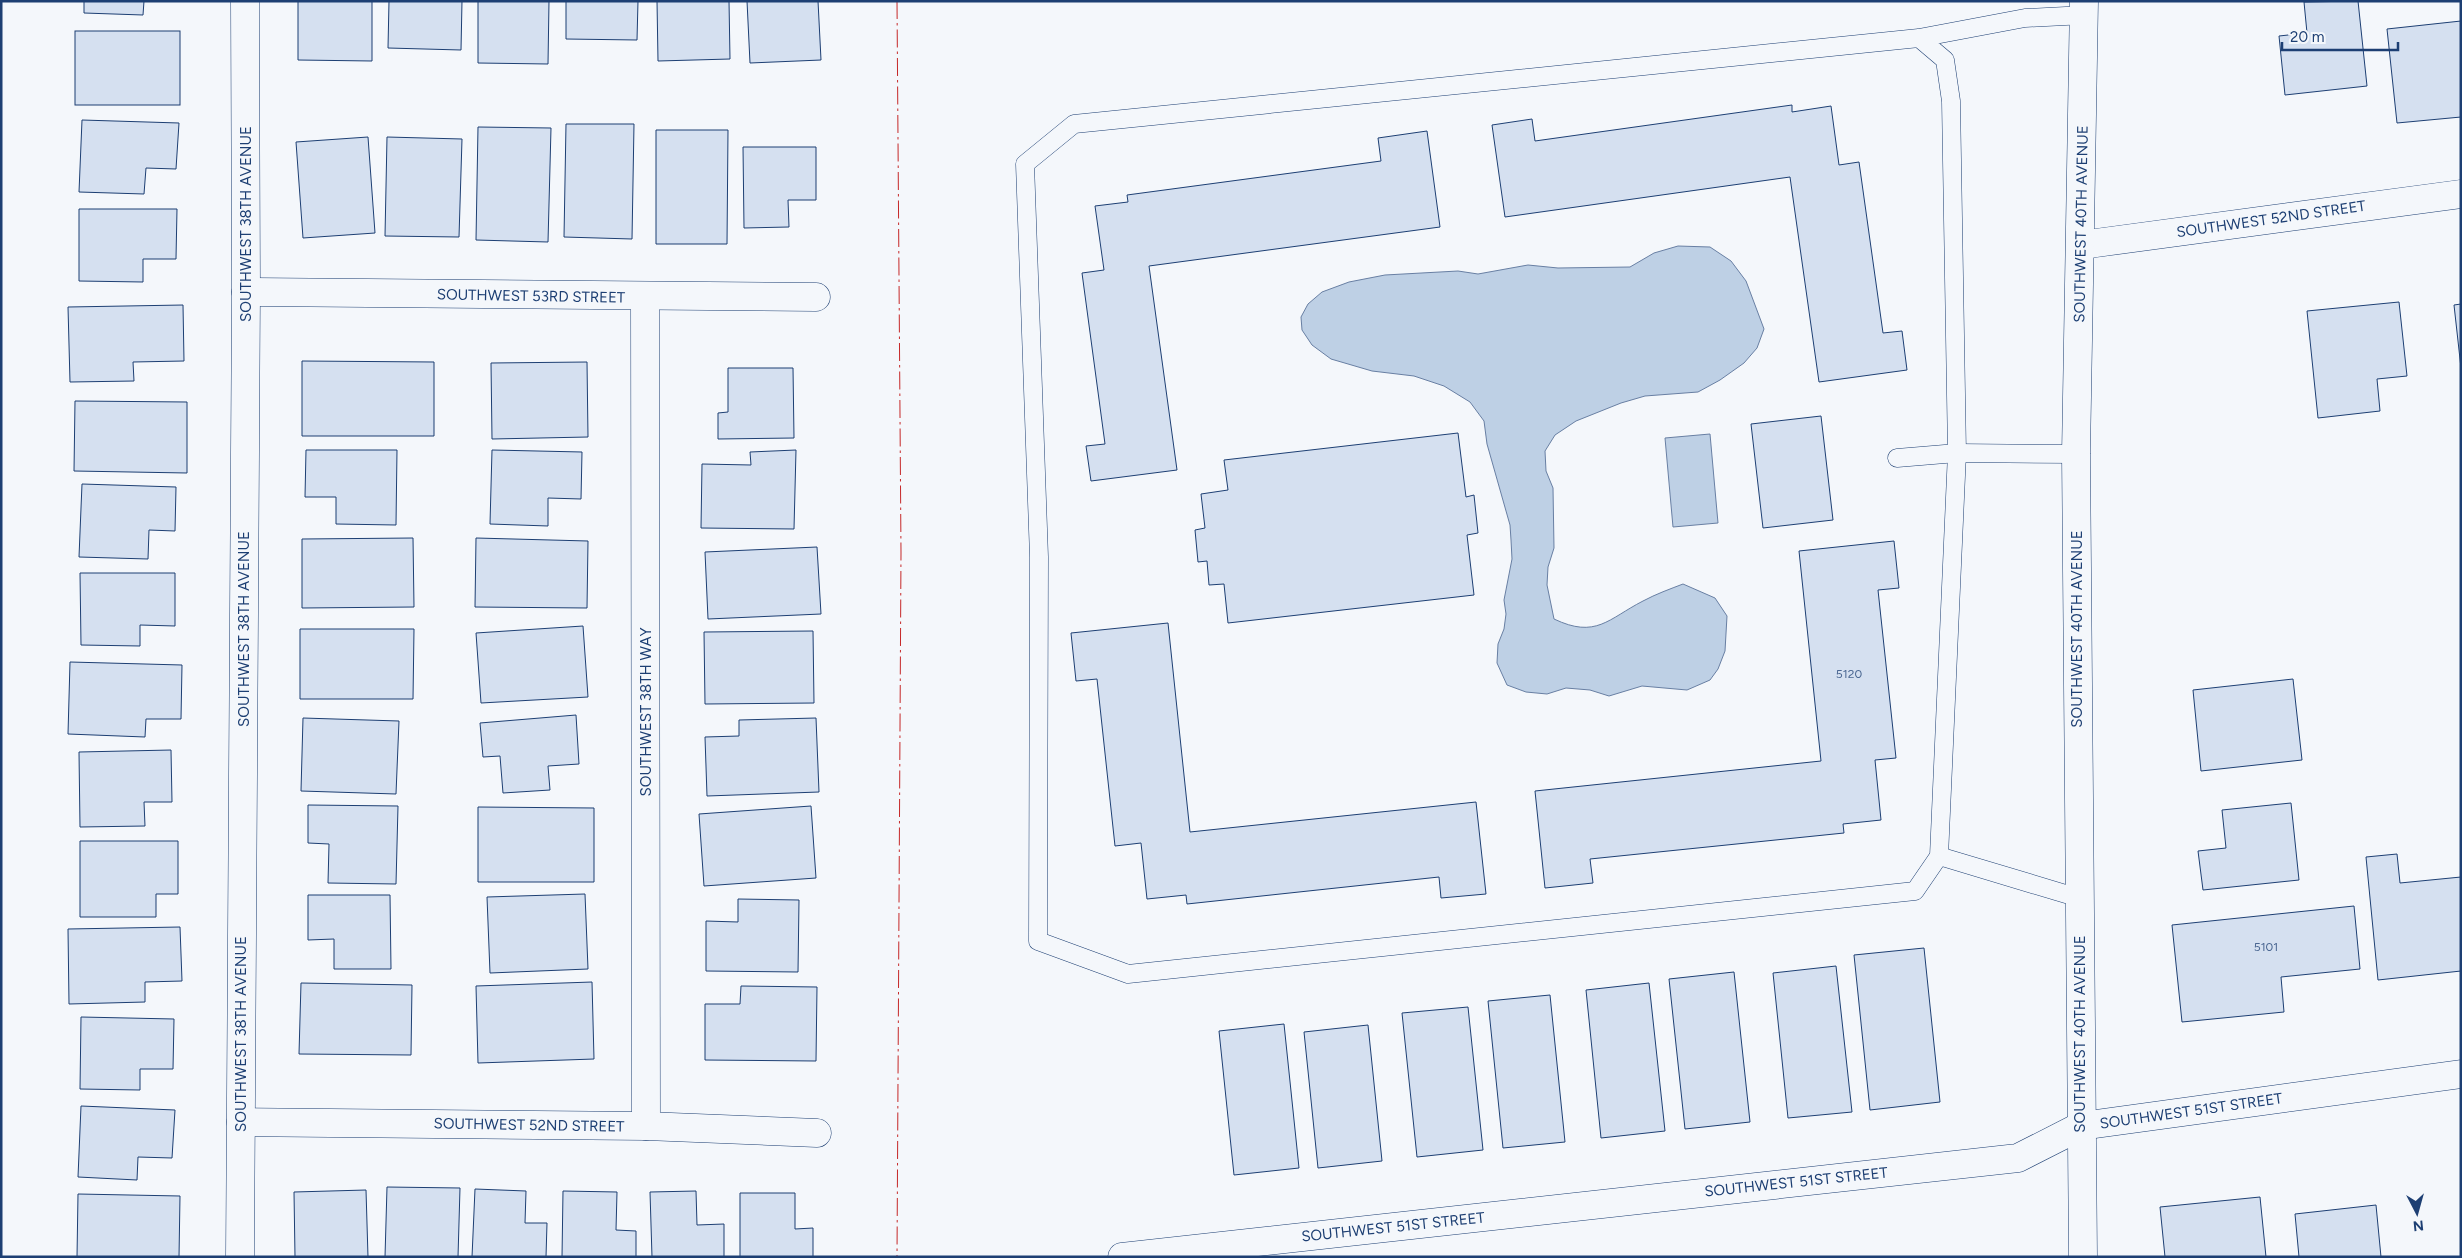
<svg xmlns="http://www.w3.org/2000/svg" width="2462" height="1258" viewBox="0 0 2462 1258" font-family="Figtree,sans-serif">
<rect width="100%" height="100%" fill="#f4f7fb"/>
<!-- water -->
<g fill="#bed0e5" stroke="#687fa3">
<path d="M1678,246L1710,247L1731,261L1746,281L1764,329L1757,348L1744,363L1720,380L1698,392L1645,396L1621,403L1576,421L1555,435L1545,451L1546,471L1553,488L1554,548L1548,567L1547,585L1554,619C1596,639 1608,619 1643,601C1656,594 1670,589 1683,584L1715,598L1727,616L1725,651L1718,669L1710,680L1687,690L1642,686L1609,696L1590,690L1566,688L1547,694L1526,692L1507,685L1497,663L1498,644L1504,629L1506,614L1504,600L1512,559L1511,540L1510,525L1487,444L1484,421L1470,402L1444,386L1414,376L1372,371L1331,359L1312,345L1302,330L1301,317L1308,304L1322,292L1349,282L1385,275L1458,271L1478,274L1528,265L1558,268L1630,267L1654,253Z"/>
<polygon points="1710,434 1718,523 1673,527 1665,438"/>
</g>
<!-- building -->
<g fill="#d5e0f0" stroke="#1d3f73">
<polygon points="84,1 144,1 143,15 84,13"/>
<polygon points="298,1 372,1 372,61 298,60"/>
<polygon points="389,1 462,1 461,50 388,48"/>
<polygon points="478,1 549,1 548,64 478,63"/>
<polygon points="566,1 638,1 637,40 566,39"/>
<polygon points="657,1 729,1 730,59 658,61"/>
<polygon points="747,1 818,1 821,60 750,63"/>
<polygon points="2358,1 2367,86 2285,95 2279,36 2307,33 2304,2"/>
<polygon points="2461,21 2461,117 2397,123 2387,29"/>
<rect x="75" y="31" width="105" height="74"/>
<polygon points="1792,105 1792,112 1831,106 1839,165 1859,162 1883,333 1902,331 1907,370 1819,382 1790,177 1505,217 1492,125 1532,119 1535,141"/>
<polygon points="82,120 179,123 176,169 146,168 144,194 79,192"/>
<polygon points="566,124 634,124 632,239 564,237"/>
<polygon points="478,127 551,128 548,242 476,240"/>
<polygon points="656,130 728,130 727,244 656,244"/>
<polygon points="1427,131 1440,227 1149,266 1177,470 1091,481 1086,446 1105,444 1082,273 1104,270 1095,206 1128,202 1127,195 1381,161 1378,138"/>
<polygon points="368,137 375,233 303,238 296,142"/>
<polygon points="387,137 462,139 459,237 385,236"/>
<polygon points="743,147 816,147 816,200 788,200 789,227 744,228"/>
<polygon points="79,209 177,209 176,259 143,259 143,282 79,281"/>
<polygon points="2399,302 2407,376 2377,379 2380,411 2318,418 2307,311"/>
<polygon points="2461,304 2461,368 2454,305"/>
<polygon points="183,305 184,361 133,362 134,381 70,382 68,307"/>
<polygon points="302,361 434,362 434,436 302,436"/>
<polygon points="587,362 588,437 492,439 491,363"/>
<polygon points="728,368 793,368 794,438 718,439 718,413 728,412"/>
<polygon points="75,401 187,402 187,473 74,471"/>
<polygon points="1821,416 1833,520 1763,528 1751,424"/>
<polygon points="1458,433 1466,497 1474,495 1478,533 1467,535 1474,595 1228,623 1224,584 1209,585 1207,561 1198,562 1195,530 1205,528 1201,494 1228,490 1224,460"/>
<polygon points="306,450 397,450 396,525 336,524 336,497 305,497"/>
<polygon points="492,450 582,452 581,499 548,498 548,526 490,524"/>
<polygon points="796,450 794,529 701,528 702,464 751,465 750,452"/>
<polygon points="82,484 176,487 175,531 149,530 148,559 79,557"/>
<polygon points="413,538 414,607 302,608 302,539"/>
<polygon points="476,538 588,541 587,608 475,607"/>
<polygon points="1894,541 1899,588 1878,590 1896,758 1875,760 1881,820 1843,824 1844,833 1590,859 1593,883 1545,888 1535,791 1821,761 1799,551"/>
<polygon points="817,547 821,614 708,619 705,552"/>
<polygon points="80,573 175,573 175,626 140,625 140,646 81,645"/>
<polygon points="1168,623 1190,832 1476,802 1486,894 1441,898 1439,877 1187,904 1186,895 1147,899 1141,843 1115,846 1097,679 1076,681 1071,633"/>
<polygon points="583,626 588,697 481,703 476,633"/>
<polygon points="300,629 414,629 413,699 300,699"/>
<polygon points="813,631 814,703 705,704 704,632"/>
<polygon points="70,662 182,665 181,719 146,719 145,737 68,734"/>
<polygon points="2293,679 2302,760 2201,771 2193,690"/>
<polygon points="576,715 579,764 548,766 550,790 503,793 500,756 483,757 480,723"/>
<polygon points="303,718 399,721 396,794 301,791"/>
<polygon points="816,718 819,792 707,796 705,737 739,736 739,720"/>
<polygon points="171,750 172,802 144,802 145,826 80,827 79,752"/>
<polygon points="2291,803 2299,880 2203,890 2198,851 2226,848 2222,810"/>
<polygon points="308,805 398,806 396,884 328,883 329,844 308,843"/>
<polygon points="811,806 816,878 704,886 699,814"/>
<polygon points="478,807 594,808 594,882 478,882"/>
<polygon points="80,841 178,841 178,894 156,894 156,917 80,917"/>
<polygon points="2397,854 2400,883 2461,877 2461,971 2378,980 2366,857"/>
<polygon points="585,894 588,969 490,973 487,897"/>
<polygon points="308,895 390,895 391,969 334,969 334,939 308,940"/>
<polygon points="738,899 799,900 798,972 706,971 706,921 738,922"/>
<polygon points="2354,906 2360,969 2281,977 2284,1012 2182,1022 2172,925"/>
<polygon points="180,927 182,981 145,982 145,1002 69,1004 68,929"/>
<polygon points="1924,948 1940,1102 1870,1110 1854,955"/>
<polygon points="1836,966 1852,1112 1788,1118 1773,973"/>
<polygon points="1734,972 1750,1122 1685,1129 1669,979"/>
<polygon points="592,982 594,1059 478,1063 476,986"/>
<polygon points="301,983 412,985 411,1055 299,1054"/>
<polygon points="1649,983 1665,1131 1601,1138 1586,990"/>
<polygon points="741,986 817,987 816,1061 705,1060 705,1004 740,1004"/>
<polygon points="1550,995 1565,1142 1503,1148 1488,1001"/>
<polygon points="1468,1007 1483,1150 1417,1157 1402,1013"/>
<polygon points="81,1017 174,1019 173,1069 140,1069 140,1090 80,1089"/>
<polygon points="1284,1024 1299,1168 1234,1175 1219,1031"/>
<polygon points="1368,1025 1382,1161 1318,1168 1304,1032"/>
<polygon points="81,1106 175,1110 172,1158 138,1157 137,1180 78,1177"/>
<polygon points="387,1187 460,1188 458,1257 385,1257"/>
<polygon points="475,1189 526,1191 525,1223 547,1223 546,1257 472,1257"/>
<polygon points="366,1190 368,1257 295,1257 294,1192"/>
<polygon points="563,1191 617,1192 616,1230 636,1231 636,1257 562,1257"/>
<polygon points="696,1191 697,1225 724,1224 724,1257 652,1257 650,1192"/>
<polygon points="740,1193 795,1193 795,1229 813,1228 813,1257 740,1257"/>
<polygon points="78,1194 180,1196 179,1257 77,1257"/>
<polygon points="2260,1197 2266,1257 2165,1257 2160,1207"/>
<polygon points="2376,1205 2381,1257 2299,1257 2295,1214"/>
</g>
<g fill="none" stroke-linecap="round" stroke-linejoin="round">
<defs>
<g id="service">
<polyline points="1919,38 1945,60 1951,101 1957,453 1939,856 1915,891 1128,974 1038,941 1039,557 1025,164 1074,124 1919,38 2025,18 2085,15"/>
<polyline points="1897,458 1957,453 2076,454"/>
<polyline points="1939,856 2079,898"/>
</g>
<g id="minor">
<polyline points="2081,245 2461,194"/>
<polyline points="246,292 816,297"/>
<polyline points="645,297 646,1126"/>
<polyline points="241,1122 646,1126 817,1133"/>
<polyline points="240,1257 246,292 245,1"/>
<polyline points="1122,1257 2018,1158 2081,1126 2461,1074"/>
</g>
<polyline id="tertiary" points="2083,1257 2076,454 2084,1"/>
</defs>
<!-- service casing -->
<use href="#service" stroke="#1d3f73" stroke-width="19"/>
<!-- minor casing -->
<use href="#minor" stroke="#1d3f73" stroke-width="29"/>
<!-- tertiary casing -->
<use href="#tertiary" stroke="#1d3f73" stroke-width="29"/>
<!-- service -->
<use href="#service" stroke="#f4f7fb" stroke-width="18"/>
<!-- minor -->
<use href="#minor" stroke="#f4f7fb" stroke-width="28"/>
<!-- tertiary -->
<use href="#tertiary" stroke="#f4f7fb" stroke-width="28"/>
<!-- power -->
<polyline stroke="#c62828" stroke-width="1" stroke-dasharray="18 4 2.5 4" stroke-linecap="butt" points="897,1 901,553 897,1257"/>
</g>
<g text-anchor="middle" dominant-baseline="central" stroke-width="4" stroke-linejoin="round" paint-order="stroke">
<!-- number labels -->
<g font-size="12" fill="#4b6792">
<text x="1849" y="674">5120</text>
<text x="2266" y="947">5101</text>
</g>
<!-- street labels -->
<g font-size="15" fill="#1d3f73" stroke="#f4f7fb">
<text transform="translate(2271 219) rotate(-8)">SOUTHWEST 52ND STREET</text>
<text transform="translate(246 224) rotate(-90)">SOUTHWEST 38TH AVENUE</text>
<text transform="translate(2081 224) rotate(-89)">SOUTHWEST 40TH AVENUE</text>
<text transform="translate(531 296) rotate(1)">SOUTHWEST 53RD STREET</text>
<text transform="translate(244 629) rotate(-90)">SOUTHWEST 38TH AVENUE</text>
<text transform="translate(2077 629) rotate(-90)">SOUTHWEST 40TH AVENUE</text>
<text transform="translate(646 712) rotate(-90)">SOUTHWEST 38TH WAY</text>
<text transform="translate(241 1034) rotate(-90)">SOUTHWEST 38TH AVENUE</text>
<text transform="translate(2080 1034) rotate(-90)">SOUTHWEST 40TH AVENUE</text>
<text transform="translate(2191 1111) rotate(-8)">SOUTHWEST 51ST STREET</text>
<text transform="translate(529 1125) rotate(1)">SOUTHWEST 52ND STREET</text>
<text transform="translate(1796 1182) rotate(-6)">SOUTHWEST 51ST STREET</text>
<text transform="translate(1393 1227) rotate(-6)">SOUTHWEST 51ST STREET</text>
</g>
</g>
<!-- border -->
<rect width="2462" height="1258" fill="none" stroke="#1d3f73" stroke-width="5"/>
<!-- north arrow -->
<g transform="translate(2417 1213) rotate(174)" stroke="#f4f7fb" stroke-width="4" paint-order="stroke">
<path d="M0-4L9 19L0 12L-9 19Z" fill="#1d3f73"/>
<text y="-8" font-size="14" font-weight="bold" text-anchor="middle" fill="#1d3f73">N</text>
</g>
<!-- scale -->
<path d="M2282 42v8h116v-8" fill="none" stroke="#1d3f73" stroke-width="2.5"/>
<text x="2290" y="42" font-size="15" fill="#1d3f73" stroke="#f4f7fb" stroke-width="4" paint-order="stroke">20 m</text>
</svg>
